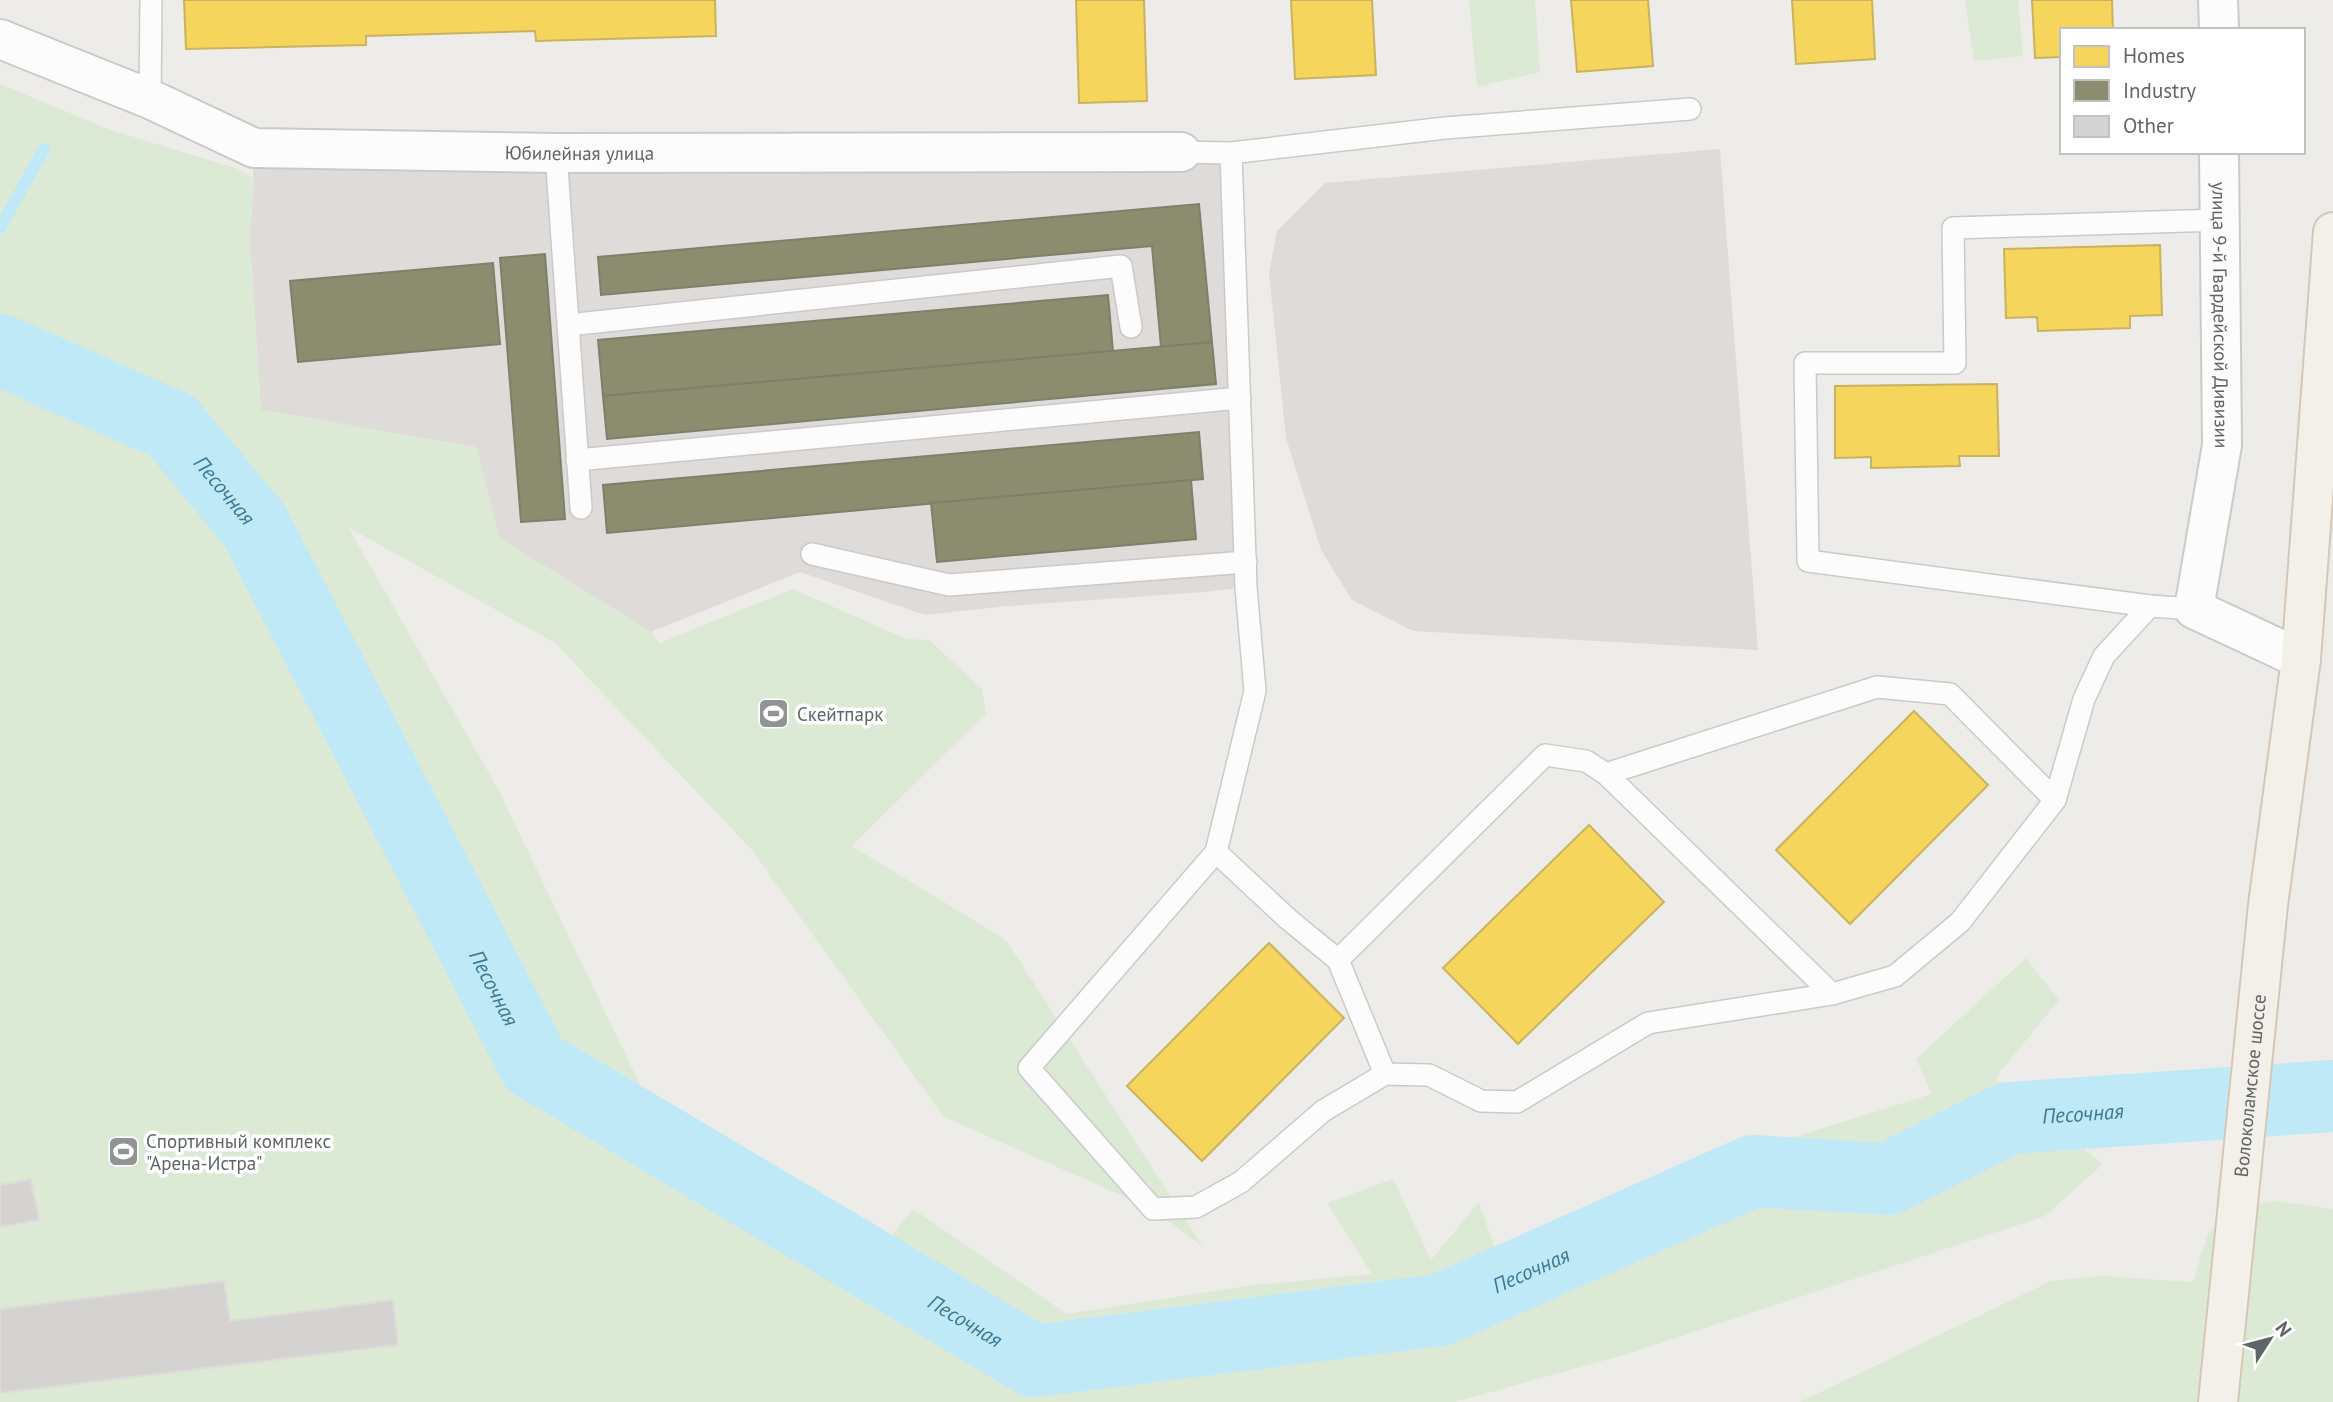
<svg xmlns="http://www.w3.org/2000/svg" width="2333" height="1402" viewBox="0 0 2333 1402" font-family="'PT Sans',sans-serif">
<rect width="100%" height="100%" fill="#eeece9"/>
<!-- industrial -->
<g fill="#dedbd9">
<polygon points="254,148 1231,153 1246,587 1205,592 1008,606 925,615 800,572 651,632 499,538 476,447 261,410 250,242"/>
<polygon points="1720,149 1758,650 1413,631 1352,600 1321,550 1286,438 1269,273 1277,231 1325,183"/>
</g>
<!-- green -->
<g fill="#dbe9d5">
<polygon points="1469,0 1535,0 1540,72 1477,87"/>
<polygon points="1965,0 2018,0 2023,56 1974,61"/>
<polygon points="0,84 111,130 238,169 254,179 250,242 261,410 476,447 499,538 651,632 660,643 793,589 906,639 929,640 982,689 986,713 852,846 1006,940 1203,1247 1153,1209 944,1117 752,850 555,643 348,527 498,789 641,1087 852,1283 913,1209 1067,1314 1253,1285 1372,1274 1327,1203 1393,1179 1431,1260 1479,1202 1512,1299 1722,1208 1763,1147 1932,1094 1916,1059 2026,958 2059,1000 1995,1078 2103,1164 2045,1216 1627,1354 1455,1402 0,1402"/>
<polygon points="2275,1201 2333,1209 2333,1402 1800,1402 2051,1281 2101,1276 2193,1282 2208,1234 2239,1207"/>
</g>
<!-- homes -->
<g fill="#f6d55c" stroke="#c9b35f" stroke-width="2">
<polygon points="184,0 715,0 716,36 536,41 535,31 366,36 366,45 186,49"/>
<polygon points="1076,0 1144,0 1147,101 1079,103"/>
<polygon points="1291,0 1372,0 1376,75 1295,79"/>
<polygon points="1571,0 1648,0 1653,66 1577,72"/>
<polygon points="1792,0 1872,0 1875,59 1796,64"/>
<polygon points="2032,0 2112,0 2113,30 2062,30 2062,57 2035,58"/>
<polygon points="2160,245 2162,315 2130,316 2130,328 2038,331 2037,317 2006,318 2004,249"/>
<polygon points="1997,384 1999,456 1959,456 1960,466 1871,468 1871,457 1835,458 1835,386"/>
<polygon points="1914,711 1988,785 1850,924 1776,850"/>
<polygon points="1589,825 1664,902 1518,1044 1443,968"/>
<polygon points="1269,943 1344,1018 1202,1161 1127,1086"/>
</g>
<!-- industry -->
<g fill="#8c8c6e" stroke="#7e806c" stroke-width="2">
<polygon points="1199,204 1212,342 1161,347 1152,246 601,295 598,257"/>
<polygon points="545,254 565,519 521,522 500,258"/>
<polygon points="493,263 500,344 298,362 290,281"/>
<polygon points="1108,295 1113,351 603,396 598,340"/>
<polygon points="1212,342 1216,384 607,439 603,396"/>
<polygon points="1199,432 1203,479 607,533 603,485"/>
<polygon points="1191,480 1196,539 937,562 931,503"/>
</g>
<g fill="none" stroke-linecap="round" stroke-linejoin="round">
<!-- stream -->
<polyline stroke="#bfe9f7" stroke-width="12" points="0,228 44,149"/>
<!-- river -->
<path stroke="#bfe9f7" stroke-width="72" id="s1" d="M0,350L172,426L255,526L534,1064L1034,1361L1440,1310L1753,1171L1888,1179L2009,1118L2333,1096"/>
</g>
<!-- building -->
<g fill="#d5d3d2" stroke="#dedbd8" stroke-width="2">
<polygon points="31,1180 39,1220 0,1227 0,1185"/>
<polygon points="224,1281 230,1321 393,1300 398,1345 0,1393 0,1309"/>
</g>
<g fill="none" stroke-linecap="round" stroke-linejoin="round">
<defs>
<g id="service">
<polyline points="150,99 151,0"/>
<polyline points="1181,152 1231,153 1246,587 1255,691 1216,852"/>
<polyline points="556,153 581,508"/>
<polyline points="1231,153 1445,128 1690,109"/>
<polyline points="568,325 1121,266 1131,327"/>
<polyline points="577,460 1240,398"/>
<polyline points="812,554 949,585 1246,562"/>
<polyline points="2194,609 2150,606 1808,561 1805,363 1955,363 1953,228 2220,220"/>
<polyline points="1606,774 1877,687 1950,694 2055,800"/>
<polyline points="1338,960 1545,755 1586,761 1606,774 1832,994"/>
<polyline points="1385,1074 1338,960 1288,919 1216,852 1029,1068 1153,1209 1196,1207 1241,1182 1323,1111 1385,1074 1429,1075 1481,1101 1517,1102 1648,1023 1832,994 1895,976 1960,922 2055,800 2084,699 2104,656 2150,606"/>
</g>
<g id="minor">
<polyline points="2218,0 2219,30"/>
<path id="s2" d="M0,39L150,99L254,148L556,153L1181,152"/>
<path id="s3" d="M2219,152L2222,445L2194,609L2301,659"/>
</g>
<g id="primary">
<path id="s4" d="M2218,1402L2268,905L2301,659L2333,232"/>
</g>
</defs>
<!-- service casing -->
<use href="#service" stroke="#cacaca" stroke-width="24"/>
<!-- minor casing -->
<use href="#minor" stroke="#cacaca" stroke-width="42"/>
<!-- primary casing -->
<use href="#primary" stroke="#d5c8b8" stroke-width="42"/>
<!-- service -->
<use href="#service" stroke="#fcfcfc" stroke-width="21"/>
<!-- minor -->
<use href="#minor" stroke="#fcfcfc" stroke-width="38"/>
<!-- primary -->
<use href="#primary" stroke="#f3efe9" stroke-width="38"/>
</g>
<!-- icons -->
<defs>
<symbol id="stadium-square" viewBox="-11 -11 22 22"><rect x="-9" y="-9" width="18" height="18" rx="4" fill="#919494" stroke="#fff"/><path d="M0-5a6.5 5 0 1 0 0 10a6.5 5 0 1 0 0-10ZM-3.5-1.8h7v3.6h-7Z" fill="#fff"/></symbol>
</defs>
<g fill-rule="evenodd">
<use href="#stadium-square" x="756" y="696" width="35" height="35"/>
<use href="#stadium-square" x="106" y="1134" width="35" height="35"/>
</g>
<g text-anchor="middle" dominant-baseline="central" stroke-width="7" stroke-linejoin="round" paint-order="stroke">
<!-- street labels -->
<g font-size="19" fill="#5f6467" stroke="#fff">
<text stroke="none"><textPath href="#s2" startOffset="602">Юбилейная улица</textPath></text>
<text stroke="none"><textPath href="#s3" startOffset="163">улица 9-й Гвардейской Дивизии</textPath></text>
<text stroke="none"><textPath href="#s4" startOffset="318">Волоколамское шоссе</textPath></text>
</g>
<!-- poi labels -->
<g font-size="19" fill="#5f6467" stroke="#fff" text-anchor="start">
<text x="797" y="714">Скейтпарк</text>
<text x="146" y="1141">Спортивный комплекс<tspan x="146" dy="22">"Арена-Истра"</tspan></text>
</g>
<!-- water labels -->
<g font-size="21" font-style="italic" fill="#3d7895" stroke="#fff">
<text stroke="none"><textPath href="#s1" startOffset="271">Песочная</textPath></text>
<text stroke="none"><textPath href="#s1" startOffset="838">Песочная</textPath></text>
<text stroke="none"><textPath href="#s1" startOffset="2602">Песочная</textPath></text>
<text stroke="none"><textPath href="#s1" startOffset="2014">Песочная</textPath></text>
<text stroke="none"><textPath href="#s1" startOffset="1426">Песочная</textPath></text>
</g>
</g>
<!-- legend -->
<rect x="2060" y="28" width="245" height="126" fill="#ffffff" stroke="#bfc1c2" stroke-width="2"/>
<rect x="2074" y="46" width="35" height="21" fill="#f6d55c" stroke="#bfc1c2" stroke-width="2"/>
<text x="2123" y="63" font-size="21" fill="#5f6467">Homes</text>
<rect x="2074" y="80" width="35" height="21" fill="#8c8c6e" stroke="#bfc1c2" stroke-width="2"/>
<text x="2123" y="98" font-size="21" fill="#5f6467">Industry</text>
<rect x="2074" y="116" width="35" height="21" fill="#d5d3d2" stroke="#bfc1c2" stroke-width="2"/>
<text x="2123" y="133" font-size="21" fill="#5f6467">Other</text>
<!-- north arrow -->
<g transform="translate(2270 1339) rotate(54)" stroke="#ffffff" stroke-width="5" paint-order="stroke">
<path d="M0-5L12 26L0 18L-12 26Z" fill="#5f6467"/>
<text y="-10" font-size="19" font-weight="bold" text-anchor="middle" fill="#5f6467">N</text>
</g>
</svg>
